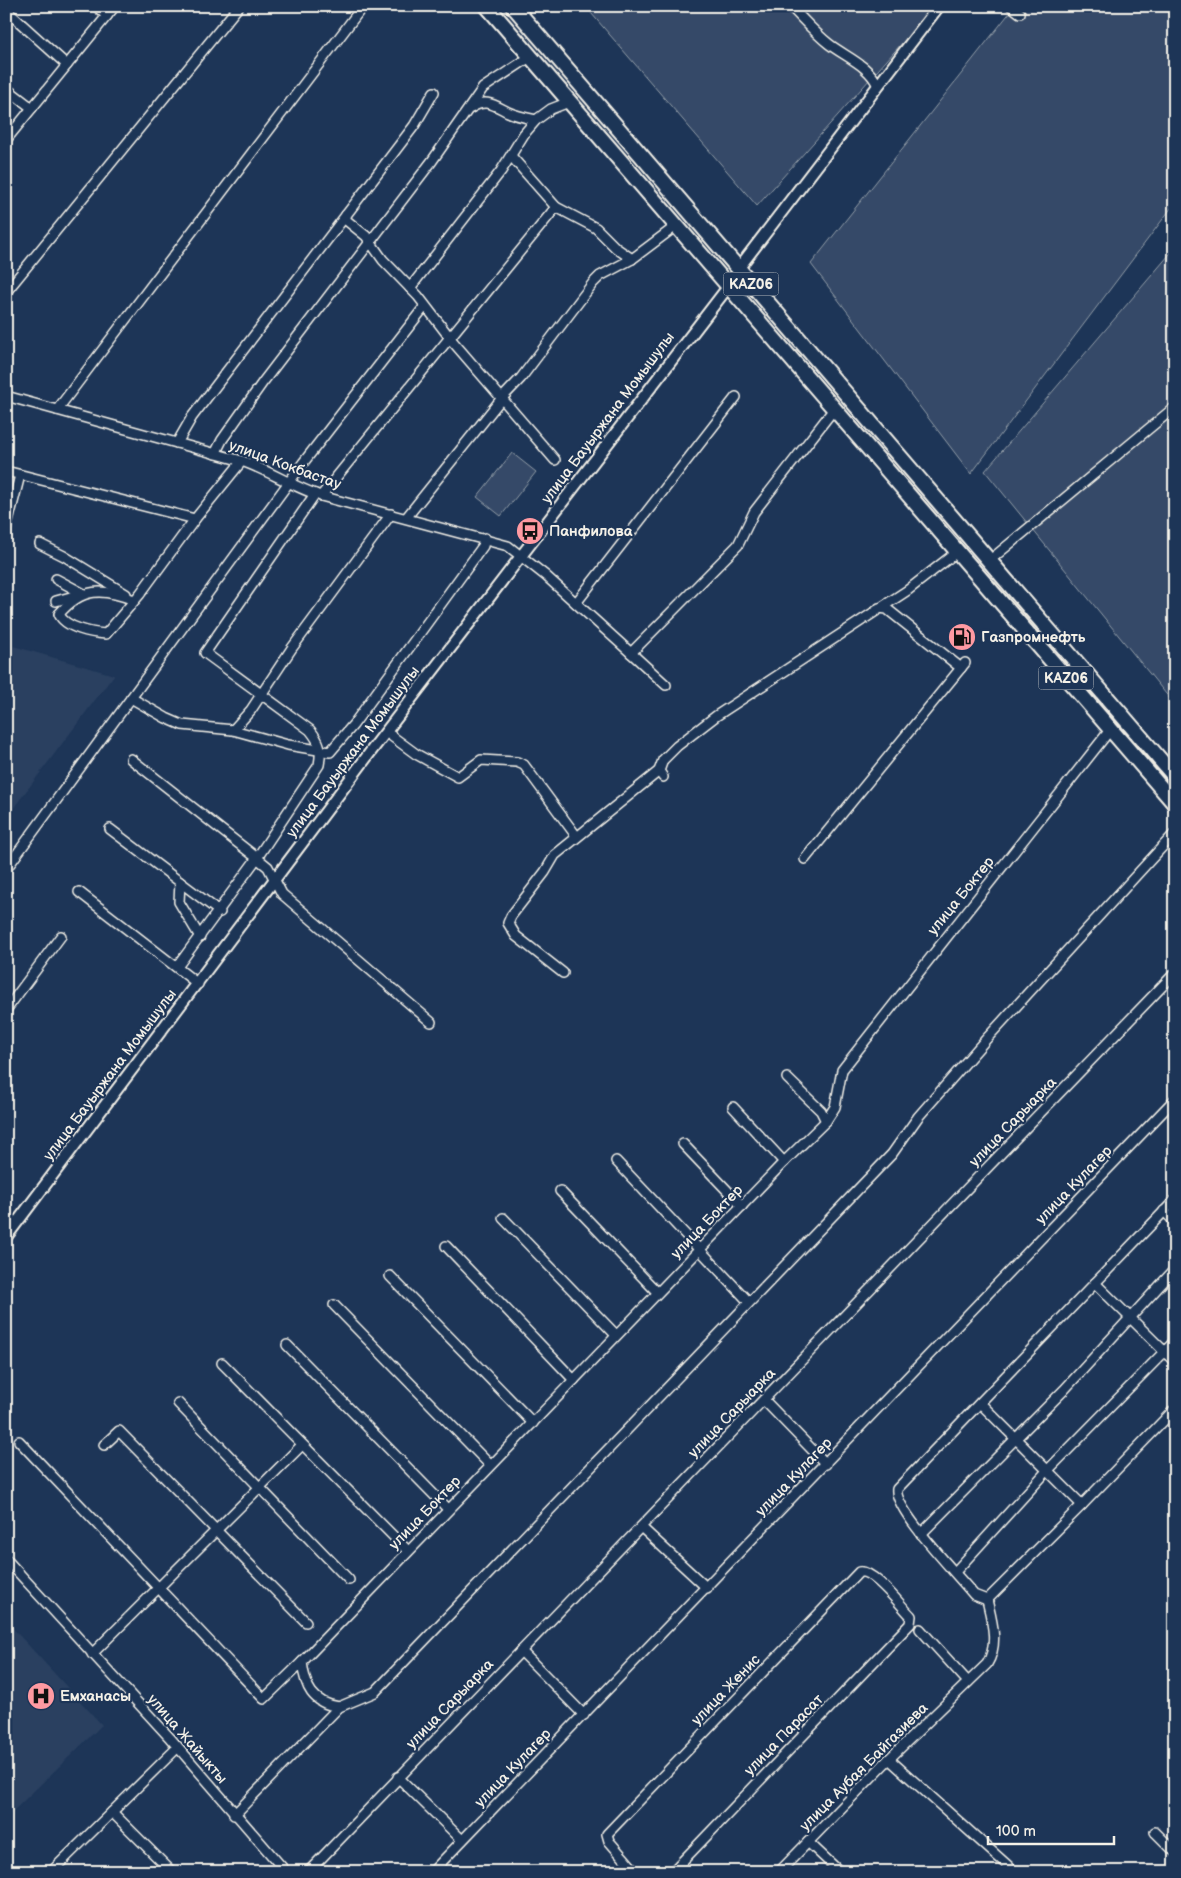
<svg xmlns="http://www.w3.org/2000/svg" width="1181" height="1878" viewBox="0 0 1181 1878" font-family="'Balsamiq Sans',sans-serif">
<rect width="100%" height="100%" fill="#1d3557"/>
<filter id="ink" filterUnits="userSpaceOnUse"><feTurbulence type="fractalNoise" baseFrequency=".02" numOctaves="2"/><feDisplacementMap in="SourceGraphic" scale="10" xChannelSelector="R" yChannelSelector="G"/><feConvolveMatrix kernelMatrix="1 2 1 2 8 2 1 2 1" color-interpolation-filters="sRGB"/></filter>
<g filter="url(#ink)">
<!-- built -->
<g fill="#2a4060">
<polygon points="6,644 114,675 6,818"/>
<polygon points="6,1621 102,1725 6,1818"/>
</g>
<!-- green -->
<g fill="#354a67" stroke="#949ea8">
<polygon points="585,6 935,6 757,206"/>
<polygon points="1015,6 1175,6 1175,203 971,474 811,264"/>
<polygon points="1175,248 1175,705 985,471"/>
<polygon points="512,453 536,472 501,516 477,497"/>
<polygon points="1082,675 1175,782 1175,790 1075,676"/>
</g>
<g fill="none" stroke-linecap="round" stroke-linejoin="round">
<defs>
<g id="minor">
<polyline points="96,6 107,16"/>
<path d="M790,6C803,19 815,33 829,44C846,57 870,66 878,86"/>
<polyline points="1011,6 1020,13"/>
<polyline points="6,10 67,65"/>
<polyline points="6,88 32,108"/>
<path d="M471,108C486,98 494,105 508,112C517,116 527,118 536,120L551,109L569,102"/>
<polyline points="6,140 115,6"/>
<polyline points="511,156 556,207 596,228 616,248 632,259"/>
<polyline points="346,215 346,220 366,236 383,260 418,296 454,343 555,460"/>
<polyline points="410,288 501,171 524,134 536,120"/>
<polyline points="6,292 239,6"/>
<path d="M6,396L242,461C270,471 293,487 321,496L508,546L546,576L631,653L738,545L754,512L834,409"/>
<polyline points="57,410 363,6"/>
<polyline points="177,443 192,417 414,126 434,92"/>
<polyline points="215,454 222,440 263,382 432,161 483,88 530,57"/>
<polyline points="6,471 195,519 242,461"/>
<polyline points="321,496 556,207"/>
<polyline points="406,518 502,398 521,378 593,283 600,276 632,259 676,226"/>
<polyline points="6,530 20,475"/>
<polyline points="40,544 64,556 126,594"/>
<polyline points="989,561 1175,407"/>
<polyline points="56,579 84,594"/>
<path d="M134,600C103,588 82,587 59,614C65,628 92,633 106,634L140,594L195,519"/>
<polyline points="56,601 78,595"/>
<polyline points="576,603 736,397"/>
<polyline points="879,608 887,609 961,668"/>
<polyline points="631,653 666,685"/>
<polyline points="131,698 166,718 182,725 233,730 288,745 330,752 353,725 483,546 485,538"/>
<polyline points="233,730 251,710 292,648 391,514"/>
<polyline points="386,732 416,754 458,777 481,760 517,762 524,765 577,837"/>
<path d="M131,759L257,858L319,765C322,749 320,742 310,730L205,653L315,494"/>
<polyline points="663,777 659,771 663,760 677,746 716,716 908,590 958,551"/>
<polyline points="110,829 180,882 179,902 200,937"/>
<polyline points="805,859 965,663"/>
<polyline points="6,869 303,463 425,306"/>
<polyline points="180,882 220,912"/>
<polyline points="79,892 198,984"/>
<polyline points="177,967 257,858 268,867 282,894 431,1022"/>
<polyline points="563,973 516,936 508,923 511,916 545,872 555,855 659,771"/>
<polyline points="6,1010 61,936"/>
<polyline points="787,1078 821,1111 826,1121"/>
<polyline points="733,1107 784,1162"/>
<polyline points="683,1144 742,1206"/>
<polyline points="616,1161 749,1302"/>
<polyline points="560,1191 657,1292"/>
<polyline points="1164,1211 1175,1222"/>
<polyline points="503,1218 616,1335"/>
<polyline points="446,1246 574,1380"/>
<polyline points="390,1276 533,1423"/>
<polyline points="1095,1283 1175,1362"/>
<polyline points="334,1305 490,1465"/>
<polyline points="287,1345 448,1509"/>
<polyline points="222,1363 408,1551"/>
<polyline points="764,1400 826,1464"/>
<polyline points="178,1403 349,1580"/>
<polyline points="980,1403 1082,1505"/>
<polyline points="19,1441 264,1699 302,1662 784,1162 826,1121 835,1107 842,1070 1110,730"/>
<polyline points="104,1445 119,1431 306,1622"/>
<polyline points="641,1527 707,1588"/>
<polyline points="921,1534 1064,1390 1175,1269"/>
<polyline points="6,1559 170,1738 286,1872"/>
<polyline points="955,1572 1047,1471 1175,1341"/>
<path d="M987,1600L974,1595C959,1576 893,1509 897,1489L1175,1200"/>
<polyline points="987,1600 1082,1505 1175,1409"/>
<polyline points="920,1629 968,1682"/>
<polyline points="521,1651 584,1715"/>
<polyline points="92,1654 302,1445"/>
<path d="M302,1662C305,1687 312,1703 339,1707"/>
<polyline points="889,1759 1015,1872"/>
<polyline points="398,1777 462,1840"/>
<polyline points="112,1812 172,1872"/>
<polyline points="234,1815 339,1707 375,1692 892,1154 918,1117 988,1037 1175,833"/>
<polyline points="1155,1832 1175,1852"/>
<polyline points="808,1842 840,1872"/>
<polyline points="51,1872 177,1748"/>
<polyline points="308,1872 1175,973"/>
<polyline points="432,1872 1175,1099"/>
<path d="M636,1872L609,1841L607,1834L859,1572C873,1569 901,1606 911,1616L910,1624L672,1872"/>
<path d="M779,1872L889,1759L987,1664C999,1644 992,1621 987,1600"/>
</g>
<g id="tertiary">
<polyline points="738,269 939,6"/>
<polyline points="6,1237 375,746 728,287"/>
</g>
<g id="trunk">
<polyline points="487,6 1175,804"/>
<polyline points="513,6 1175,777"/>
</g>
</defs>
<!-- minor casing -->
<use href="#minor" stroke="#f4f1e8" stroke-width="12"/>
<!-- tertiary casing -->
<use href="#tertiary" stroke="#f4f1e8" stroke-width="14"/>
<!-- trunk casing -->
<use href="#trunk" stroke="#f4f1e8" stroke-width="18"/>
<!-- minor -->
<use href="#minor" stroke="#1d3557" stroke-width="9"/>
<!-- tertiary -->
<use href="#tertiary" stroke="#1d3557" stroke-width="10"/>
<!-- trunk -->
<use href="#trunk" stroke="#1d3557" stroke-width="14"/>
</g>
</g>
<!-- icons -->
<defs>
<symbol id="bus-disc" viewBox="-11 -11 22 22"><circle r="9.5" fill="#ff9aa2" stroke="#1d3557"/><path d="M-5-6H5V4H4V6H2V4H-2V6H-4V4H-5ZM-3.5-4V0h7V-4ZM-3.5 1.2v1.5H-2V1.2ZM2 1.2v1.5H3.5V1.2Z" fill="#111"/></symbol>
<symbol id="fuel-disc" viewBox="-11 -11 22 22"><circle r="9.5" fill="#ff9aa2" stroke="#1d3557"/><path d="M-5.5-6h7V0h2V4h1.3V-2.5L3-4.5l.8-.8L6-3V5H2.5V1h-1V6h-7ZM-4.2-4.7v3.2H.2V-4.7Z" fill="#111"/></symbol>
<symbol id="hospital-disc" viewBox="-11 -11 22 22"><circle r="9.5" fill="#ff9aa2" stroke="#1d3557"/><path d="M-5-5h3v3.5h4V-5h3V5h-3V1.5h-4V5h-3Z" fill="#111"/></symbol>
</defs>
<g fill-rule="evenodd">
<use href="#bus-disc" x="514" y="515" width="32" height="32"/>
<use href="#fuel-disc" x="946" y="621" width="32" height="32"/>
<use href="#hospital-disc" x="25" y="1680" width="32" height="32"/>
</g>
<g text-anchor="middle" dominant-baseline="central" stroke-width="4.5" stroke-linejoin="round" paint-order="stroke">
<!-- shield labels -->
<g fill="#1d3557" stroke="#b4b9bc" stroke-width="1">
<rect x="723.5" y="272.5" width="55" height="23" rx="4"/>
<rect x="1038.5" y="666.5" width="55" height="23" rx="4"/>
</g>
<g font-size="14" font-weight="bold" fill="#f4f1e8">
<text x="751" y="284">KАZ06</text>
<text x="1066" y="678">KАZ06</text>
</g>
<!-- street labels -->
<g font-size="15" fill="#f4f1e8" stroke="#1d3557">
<text transform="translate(608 418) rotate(-53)">улица Бауыржана Момышулы</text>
<text transform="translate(285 465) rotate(20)">улица Кокбастау</text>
<text transform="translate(353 752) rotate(-53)">улица Бауыржана Момышулы</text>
<text transform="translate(961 896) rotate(-51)">улица Боктер</text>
<text transform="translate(110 1075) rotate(-53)">улица Бауыржана Момышулы</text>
<text transform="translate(1013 1122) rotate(-46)">улица Сарыарка</text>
<text transform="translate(1074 1185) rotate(-46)">улица Кулагер</text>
<text transform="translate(707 1222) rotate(-46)">улица Боктер</text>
<text transform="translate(732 1413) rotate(-46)">улица Сарыарка</text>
<text transform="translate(794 1477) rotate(-46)">улица Кулагер</text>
<text transform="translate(425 1513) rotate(-46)">улица Боктер</text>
<text transform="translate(726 1690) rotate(-46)">улица Женис</text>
<text transform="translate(450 1704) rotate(-46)">улица Сарыарка</text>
<text transform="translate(784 1735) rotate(-46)">улица Парасат</text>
<text transform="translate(187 1739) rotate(49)">улица Жайыкты</text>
<text transform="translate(864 1767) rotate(-45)">улица Аубая Байгазиева</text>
<text transform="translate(513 1768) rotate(-46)">улица Кулагер</text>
</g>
<!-- poi labels -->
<g font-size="15" font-weight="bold" fill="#f4f1e8" stroke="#1d3557" text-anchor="start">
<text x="549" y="531">Панфилова</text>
<text x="981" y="637">Газпромнефть</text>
<text x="60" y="1696">Емханасы</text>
</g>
</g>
<!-- margin -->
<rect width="1181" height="1878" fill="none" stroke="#1d3557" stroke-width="25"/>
<rect x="12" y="12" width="1156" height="1853" fill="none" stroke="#f4f1e8" stroke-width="2" filter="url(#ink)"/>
<!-- scale -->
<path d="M988 1836v8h126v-8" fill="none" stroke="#f4f1e8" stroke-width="2.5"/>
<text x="996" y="1836" font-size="15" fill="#f4f1e8" stroke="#1d3557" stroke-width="4" paint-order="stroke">100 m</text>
</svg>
